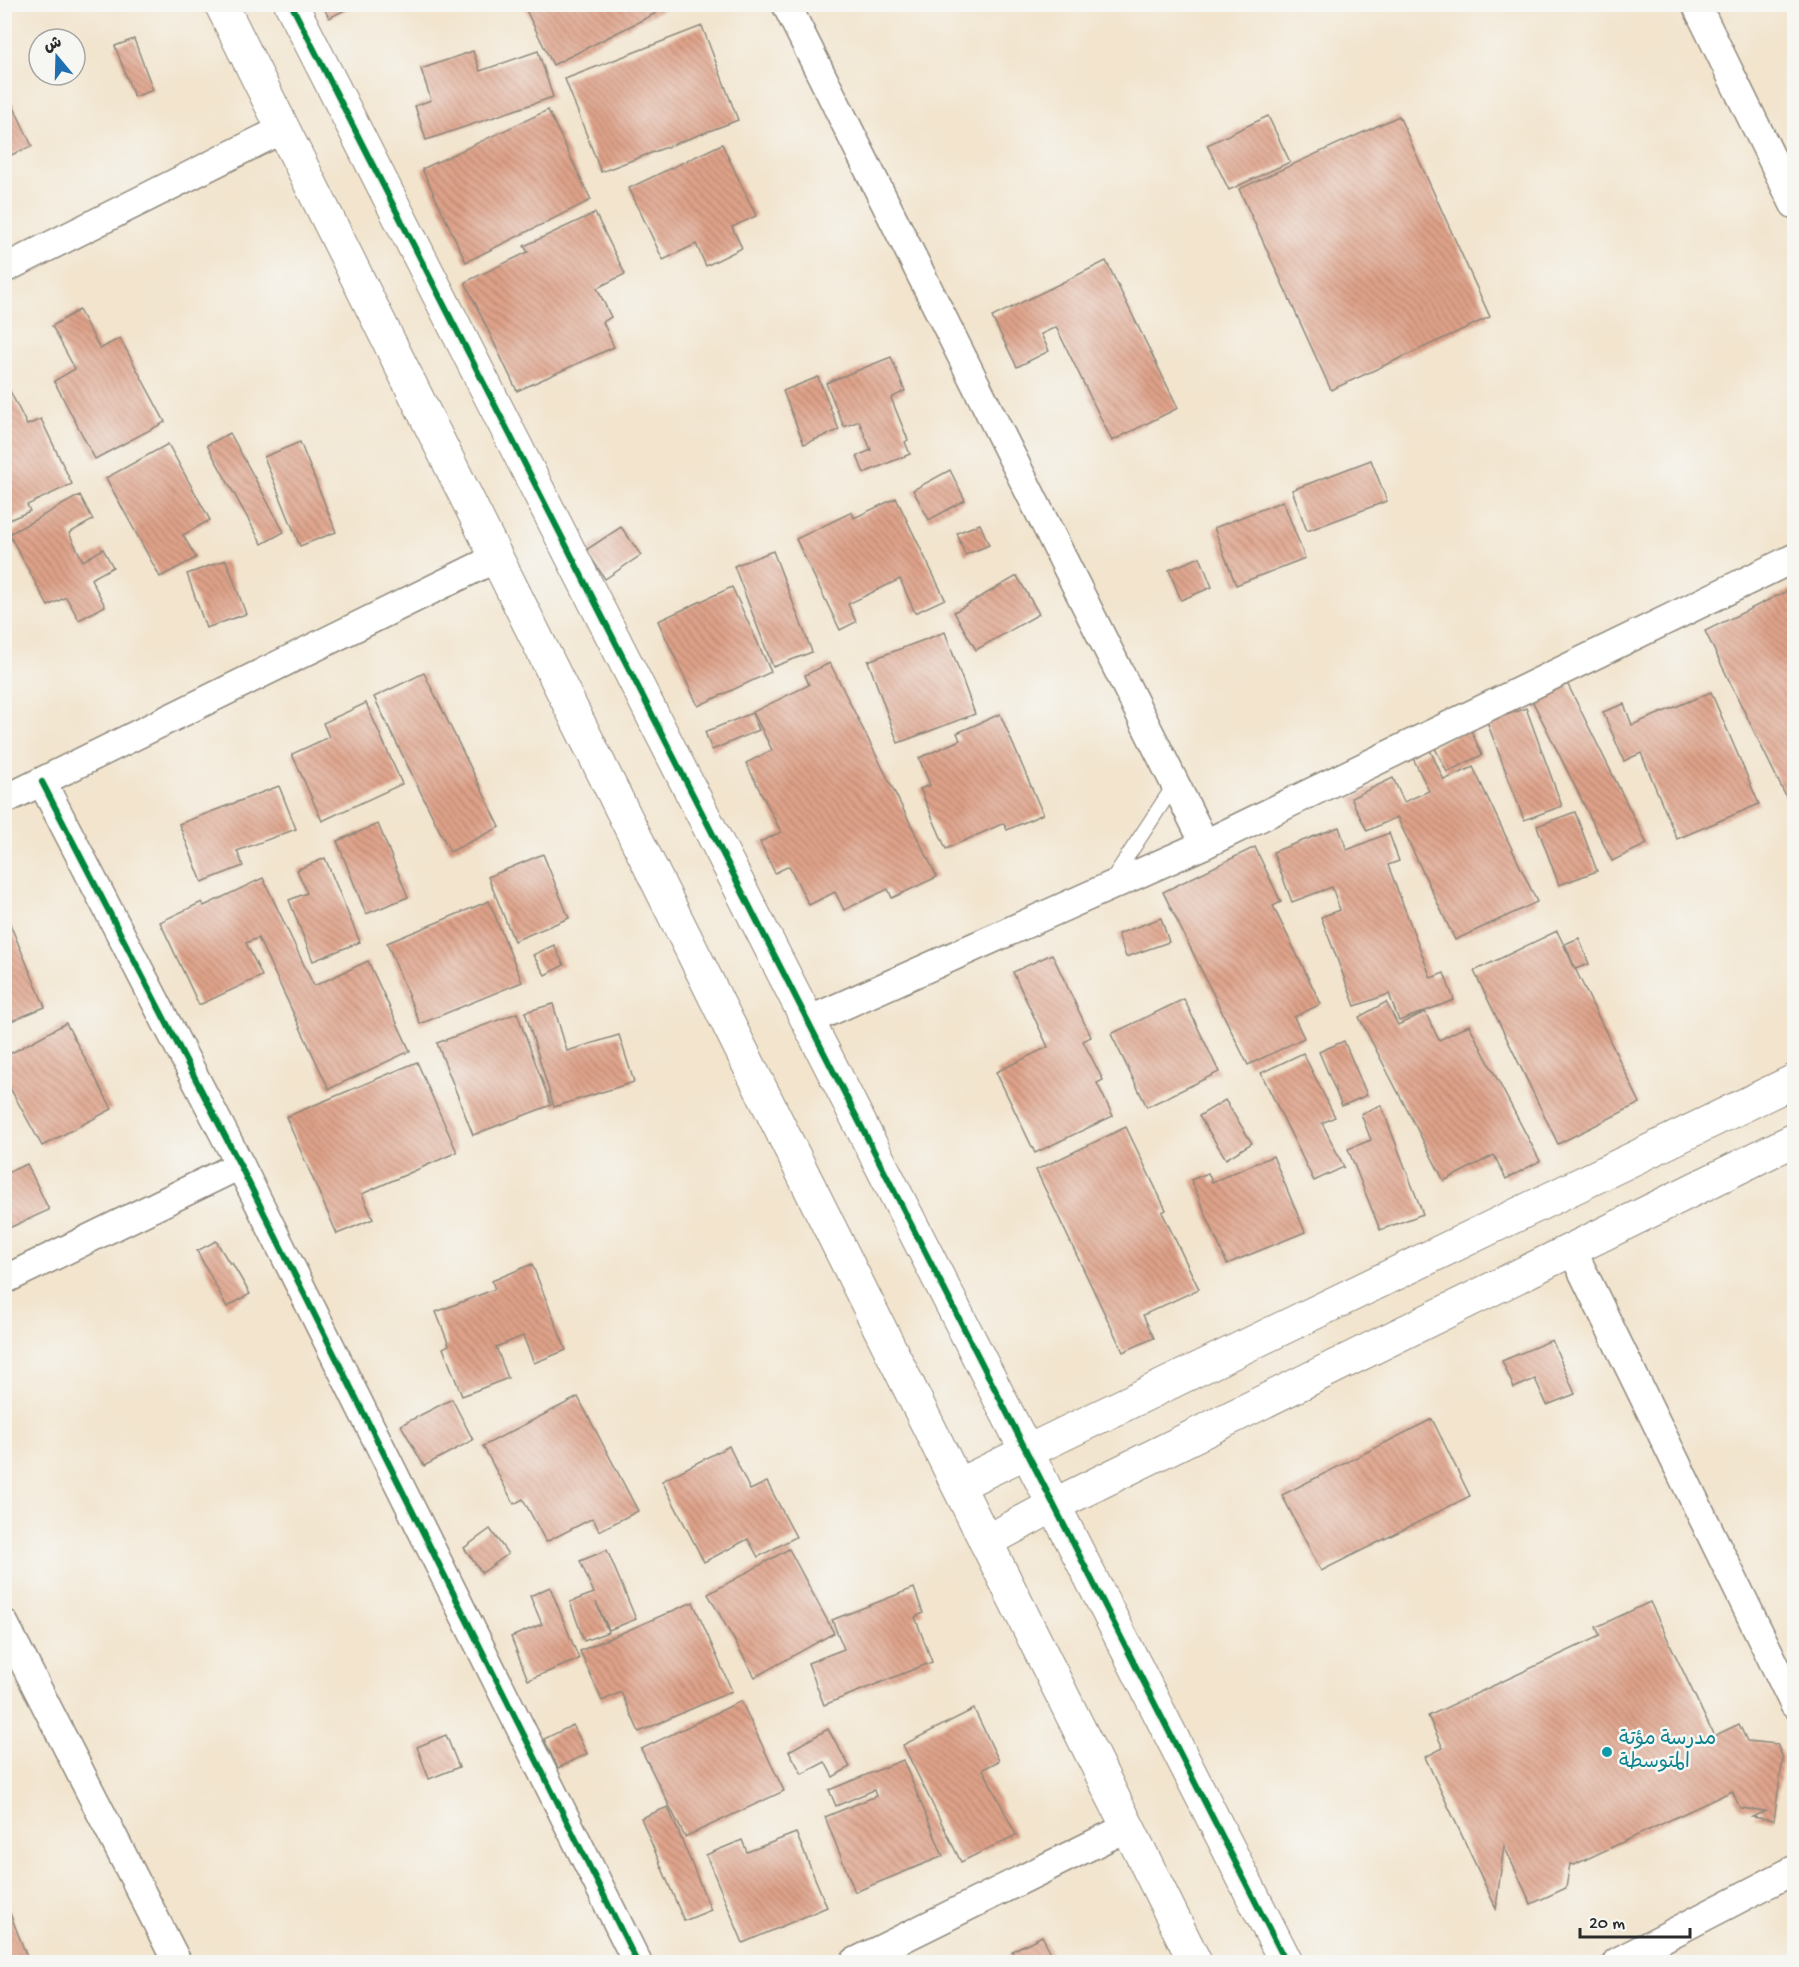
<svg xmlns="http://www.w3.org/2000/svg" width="1799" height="1967" viewBox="0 0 1799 1967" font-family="'Gochi Hand','Playpen Sans Arabic',sans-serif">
<defs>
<pattern id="building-back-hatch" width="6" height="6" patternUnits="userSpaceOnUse" patternTransform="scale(1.5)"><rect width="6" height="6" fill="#dfa289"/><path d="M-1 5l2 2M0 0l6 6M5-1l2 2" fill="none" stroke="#b58470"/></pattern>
</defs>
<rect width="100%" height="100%" fill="#f6f6f2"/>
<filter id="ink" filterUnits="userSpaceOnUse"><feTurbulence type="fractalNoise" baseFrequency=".0167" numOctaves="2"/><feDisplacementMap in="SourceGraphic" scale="12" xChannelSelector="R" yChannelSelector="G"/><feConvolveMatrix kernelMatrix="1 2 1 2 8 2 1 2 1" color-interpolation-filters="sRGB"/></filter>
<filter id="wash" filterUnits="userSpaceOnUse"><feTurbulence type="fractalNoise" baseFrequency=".008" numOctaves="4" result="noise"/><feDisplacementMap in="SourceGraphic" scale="24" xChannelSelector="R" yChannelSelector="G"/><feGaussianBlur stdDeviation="1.35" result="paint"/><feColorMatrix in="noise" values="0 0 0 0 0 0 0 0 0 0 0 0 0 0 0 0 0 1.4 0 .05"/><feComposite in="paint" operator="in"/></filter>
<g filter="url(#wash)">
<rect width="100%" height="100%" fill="#f2e4cd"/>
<g id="blocks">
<!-- building -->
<g fill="url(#building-back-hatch)">
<polygon points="322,4 357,4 329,18"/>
<polygon points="523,4 674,4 553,65"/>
<polygon points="702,26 738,120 601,172 565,79"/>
<polygon points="134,39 153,90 134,97 115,46"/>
<polygon points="473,51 480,71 538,51 553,97 426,140 415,106 431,100 421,69"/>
<polygon points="4,86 32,146 4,158"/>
<polygon points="548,110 591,200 466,262 422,169"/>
<polygon points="1268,116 1290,162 1229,190 1207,145"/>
<polygon points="1399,116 1490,317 1331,390 1239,189"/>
<polygon points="722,144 756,216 732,227 742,248 706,266 696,244 663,260 629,188"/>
<polygon points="595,213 625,274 597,288 611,317 603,322 614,347 517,391 465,282 528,252 524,246"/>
<polygon points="1106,261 1178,408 1112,441 1056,327 1041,334 1049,351 1017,367 992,317"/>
<polygon points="79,310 100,349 120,338 165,422 95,459 54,381 75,369 52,326"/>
<polygon points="891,357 905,391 891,398 908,440 905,442 910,454 864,473 857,456 871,450 859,421 844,427 826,383"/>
<polygon points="818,377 839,430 804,444 783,391"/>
<polygon points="4,379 27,425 41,419 72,484 27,505 30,511 4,522"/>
<polygon points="230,433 284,532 262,544 207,445"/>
<polygon points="300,442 336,532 300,546 264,457"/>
<polygon points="168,444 210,520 183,535 196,558 160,577 106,478"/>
<polygon points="1371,460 1387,501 1307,531 1292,490"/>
<polygon points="950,470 965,500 929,520 913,490"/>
<polygon points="80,495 93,520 69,533 83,561 103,549 113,567 91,579 105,606 79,620 66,597 48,606 9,534"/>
<polygon points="896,498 945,599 915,613 900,579 848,604 856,622 840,630 796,539 852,512 854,518"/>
<polygon points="1283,501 1305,558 1236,585 1214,528"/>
<polygon points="980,524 989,545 965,555 957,533"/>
<polygon points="621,527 641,555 605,579 586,550"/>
<polygon points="773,551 812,652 773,667 734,566"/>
<polygon points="1200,557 1212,587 1181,600 1169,570"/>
<polygon points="226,560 246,614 206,628 187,574"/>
<polygon points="1017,576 1039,614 976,650 954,612"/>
<polygon points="732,587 771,672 698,706 658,621"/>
<polygon points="1791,589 1794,597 1794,813 1705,631"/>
<polygon points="945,632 975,714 898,743 868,661"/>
<polygon points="830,663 937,877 892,898 888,889 844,910 835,892 809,905 789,866 775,873 760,842 781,832 746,763 772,750 753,712 809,685 805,675"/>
<polygon points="424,673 500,827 450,852 374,697"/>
<polygon points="1567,683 1647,844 1612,861 1532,700"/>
<polygon points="1711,692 1759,804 1677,839 1641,753 1624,761 1603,712 1624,704 1632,725"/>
<polygon points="366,703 402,784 322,821 292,754 329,737 323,723"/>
<polygon points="1526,708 1562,806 1524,820 1487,722"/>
<polygon points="752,713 759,730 712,750 705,732"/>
<polygon points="1000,714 1043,814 1007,830 1004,823 946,849 920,789 930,785 919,758 960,740 957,733"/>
<polygon points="1470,728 1482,755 1447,772 1434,746"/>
<polygon points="1430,750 1444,780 1473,767 1537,902 1455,940 1397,817 1367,831 1351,798 1393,778 1404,802 1429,791 1413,758"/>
<polygon points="279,786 296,829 237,851 243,866 202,882 179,824"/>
<polygon points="1575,812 1597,871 1559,885 1537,826"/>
<polygon points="378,824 408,897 366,914 337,841"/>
<polygon points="1339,827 1347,850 1389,833 1399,861 1388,865 1431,978 1444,973 1454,1000 1399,1021 1389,994 1355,1006 1321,917 1340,910 1332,887 1292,902 1273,852"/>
<polygon points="1255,847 1281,902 1273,906 1321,1004 1294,1017 1304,1038 1248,1065 1163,892"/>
<polygon points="543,854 569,918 514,941 488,877"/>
<polygon points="325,858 360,942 313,961 289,900 307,893 297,870"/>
<polygon points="263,878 314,986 368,961 410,1051 329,1089 258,938 246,943 262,976 199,1005 160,922 202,902 204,906"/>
<polygon points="489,901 522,982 420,1024 387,943"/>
<polygon points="4,910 45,1007 4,1024"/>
<polygon points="1161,918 1169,942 1126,957 1118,934"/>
<polygon points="1557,931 1640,1103 1558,1144 1474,971"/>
<polygon points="1579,938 1589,964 1575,969 1565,944"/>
<polygon points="554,945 564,965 545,975 533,955"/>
<polygon points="1052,954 1091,1037 1083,1041 1103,1080 1097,1083 1113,1116 1035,1153 996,1072 1048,1047 1013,972"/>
<polygon points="1184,999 1219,1072 1147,1107 1111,1034"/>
<polygon points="1386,1002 1398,1025 1425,1012 1439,1040 1469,1025 1540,1161 1506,1179 1494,1155 1444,1181 1359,1017"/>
<polygon points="553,1004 567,1051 619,1035 634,1082 554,1107 525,1012"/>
<polygon points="517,1013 551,1105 473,1135 437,1043"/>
<polygon points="66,1023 112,1109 42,1146 4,1077 4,1057"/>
<polygon points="1344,1041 1367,1095 1342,1106 1319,1052"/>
<polygon points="1303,1053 1335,1117 1322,1123 1344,1167 1314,1181 1261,1073"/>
<polygon points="417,1062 457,1152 362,1194 373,1219 337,1234 286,1117"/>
<polygon points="1225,1100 1252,1143 1226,1159 1199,1116"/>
<polygon points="1381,1105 1423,1214 1380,1230 1348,1149 1371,1140 1361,1114"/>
<polygon points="1126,1127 1166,1210 1162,1212 1199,1289 1143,1315 1154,1338 1123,1352 1036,1170"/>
<polygon points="1273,1156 1305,1232 1227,1264 1191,1180 1208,1173 1212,1182"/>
<polygon points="27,1164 49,1210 9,1228 4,1218 4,1174"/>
<polygon points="216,1241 230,1264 232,1263 250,1294 227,1307 197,1251"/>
<polygon points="532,1264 566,1350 534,1363 523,1336 496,1347 508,1378 462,1396 443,1348 449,1345 436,1312 495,1289 492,1281"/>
<polygon points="1552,1340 1575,1394 1547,1405 1535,1379 1514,1388 1502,1361"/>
<polygon points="578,1397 638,1511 599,1531 593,1518 546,1542 523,1499 514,1504 483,1446"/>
<polygon points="452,1399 473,1440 424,1466 401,1425"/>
<polygon points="1432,1419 1470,1496 1321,1571 1282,1495"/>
<polygon points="729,1446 750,1490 767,1482 796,1537 758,1557 748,1539 704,1562 662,1481"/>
<polygon points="490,1529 508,1554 482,1573 464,1548"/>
<polygon points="789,1549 834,1633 755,1677 708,1594"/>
<polygon points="607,1550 636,1619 609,1630 596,1602 608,1632 584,1641 570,1602 594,1593 580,1561"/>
<polygon points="550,1587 579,1659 528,1680 511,1637 542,1624 530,1596"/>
<polygon points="914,1588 923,1613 915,1617 932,1662 824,1705 808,1663 844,1649 832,1620"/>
<polygon points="693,1602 732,1691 639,1732 621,1692 602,1701 580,1651"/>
<polygon points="1650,1602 1714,1736 1739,1724 1747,1741 1777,1744 1783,1758 1774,1820 1752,1817 1765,1811 1740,1808 1732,1791 1574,1865 1570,1864 1566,1888 1531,1904 1504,1846 1496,1908 1425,1757 1443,1748 1428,1716 1600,1636 1596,1627"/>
<polygon points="741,1701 784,1791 685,1837 641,1749"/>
<polygon points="974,1709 999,1761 983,1769 1016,1835 961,1862 903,1745"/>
<polygon points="573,1725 587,1754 558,1768 544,1739"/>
<polygon points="828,1729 850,1767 833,1777 825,1762 802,1774 789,1751"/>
<polygon points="446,1735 459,1767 429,1779 417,1747"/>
<polygon points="903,1760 943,1856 855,1892 825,1817 876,1796 874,1790 836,1806 829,1790"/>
<polygon points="668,1807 711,1910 684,1921 641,1818"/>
<polygon points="796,1833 827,1907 743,1943 706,1855 742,1840 747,1852"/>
<polygon points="4,1898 29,1962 4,1962"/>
<polygon points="1042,1936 1056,1962 996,1962 1013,1954 1012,1951"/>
</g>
</g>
</g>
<g filter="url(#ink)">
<use href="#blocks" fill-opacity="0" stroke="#8e887c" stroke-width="1.5"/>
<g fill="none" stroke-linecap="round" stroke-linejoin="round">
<defs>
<polyline id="service" points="1112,880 1175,784"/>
<g id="minor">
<polyline points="786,4 1205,844"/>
<polyline points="1696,4 1794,204"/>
<polyline points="4,269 283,129"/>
<polyline points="42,782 240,1165 637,1962"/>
<polyline points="4,800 496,558"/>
<polyline points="808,1021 1205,844 1794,558"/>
<polyline points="1572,1250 1794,1704"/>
<polyline points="4,1280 240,1165"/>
<polyline points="4,1623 177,1962"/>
<polyline points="855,1962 1128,1827"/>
<polyline points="1617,1962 1794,1870"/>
</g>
<g id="tertiary">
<polyline points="221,4 1195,1962"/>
<polyline points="291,4 1286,1962"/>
<polyline points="958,1485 1794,1081"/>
<polyline points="986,1542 1054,1505 1794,1140"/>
</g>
</defs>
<!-- service casing -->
<use href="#service" stroke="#8e887c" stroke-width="16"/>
<!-- minor casing -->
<use href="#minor" stroke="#8e887c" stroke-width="31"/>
<!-- tertiary casing -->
<use href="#tertiary" stroke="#8e887c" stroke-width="35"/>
<!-- service -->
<use href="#service" stroke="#fff" stroke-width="14"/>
<!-- minor -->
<use href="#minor" stroke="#fff" stroke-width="28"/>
<!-- tertiary -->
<use href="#tertiary" stroke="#fff" stroke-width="33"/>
<defs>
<g id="cycleway">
<polyline points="291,4 1286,1962"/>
<polyline points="42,782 240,1165 637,1962"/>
</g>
</defs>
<!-- cycleway casing -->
<use href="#cycleway" stroke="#f6f6f2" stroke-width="10"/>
<!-- cycleway -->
<use href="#cycleway" stroke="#00873e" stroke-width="6"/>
</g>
</g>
<!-- markers -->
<circle fill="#0f9aa8" stroke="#f6f6f2" stroke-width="2" cx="1607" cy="1752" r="6"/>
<g text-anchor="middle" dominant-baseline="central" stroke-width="5" stroke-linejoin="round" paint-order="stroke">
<!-- culture labels -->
<g font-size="20" fill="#0d838f" stroke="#f6f6f2" text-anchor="start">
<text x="1619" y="1740">مدرسة مؤتة<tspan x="1619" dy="23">المتوسطة</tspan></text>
</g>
</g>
<!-- margin -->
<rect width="1799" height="1967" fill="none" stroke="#f6f6f2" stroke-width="24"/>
<!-- north arrow -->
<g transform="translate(57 57) rotate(341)"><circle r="28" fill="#f6f6f2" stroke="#a5a5a2" stroke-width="1.5"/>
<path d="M0-4.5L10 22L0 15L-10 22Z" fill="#1f6fb2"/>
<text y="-9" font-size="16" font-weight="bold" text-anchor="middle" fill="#2b2b2b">ش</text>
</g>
<!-- scale -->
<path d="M1580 1928v9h110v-9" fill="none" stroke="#2b2b2b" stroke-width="3"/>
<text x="1589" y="1928" font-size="18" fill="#2b2b2b" stroke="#f6f6f2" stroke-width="4.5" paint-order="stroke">20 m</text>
</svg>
